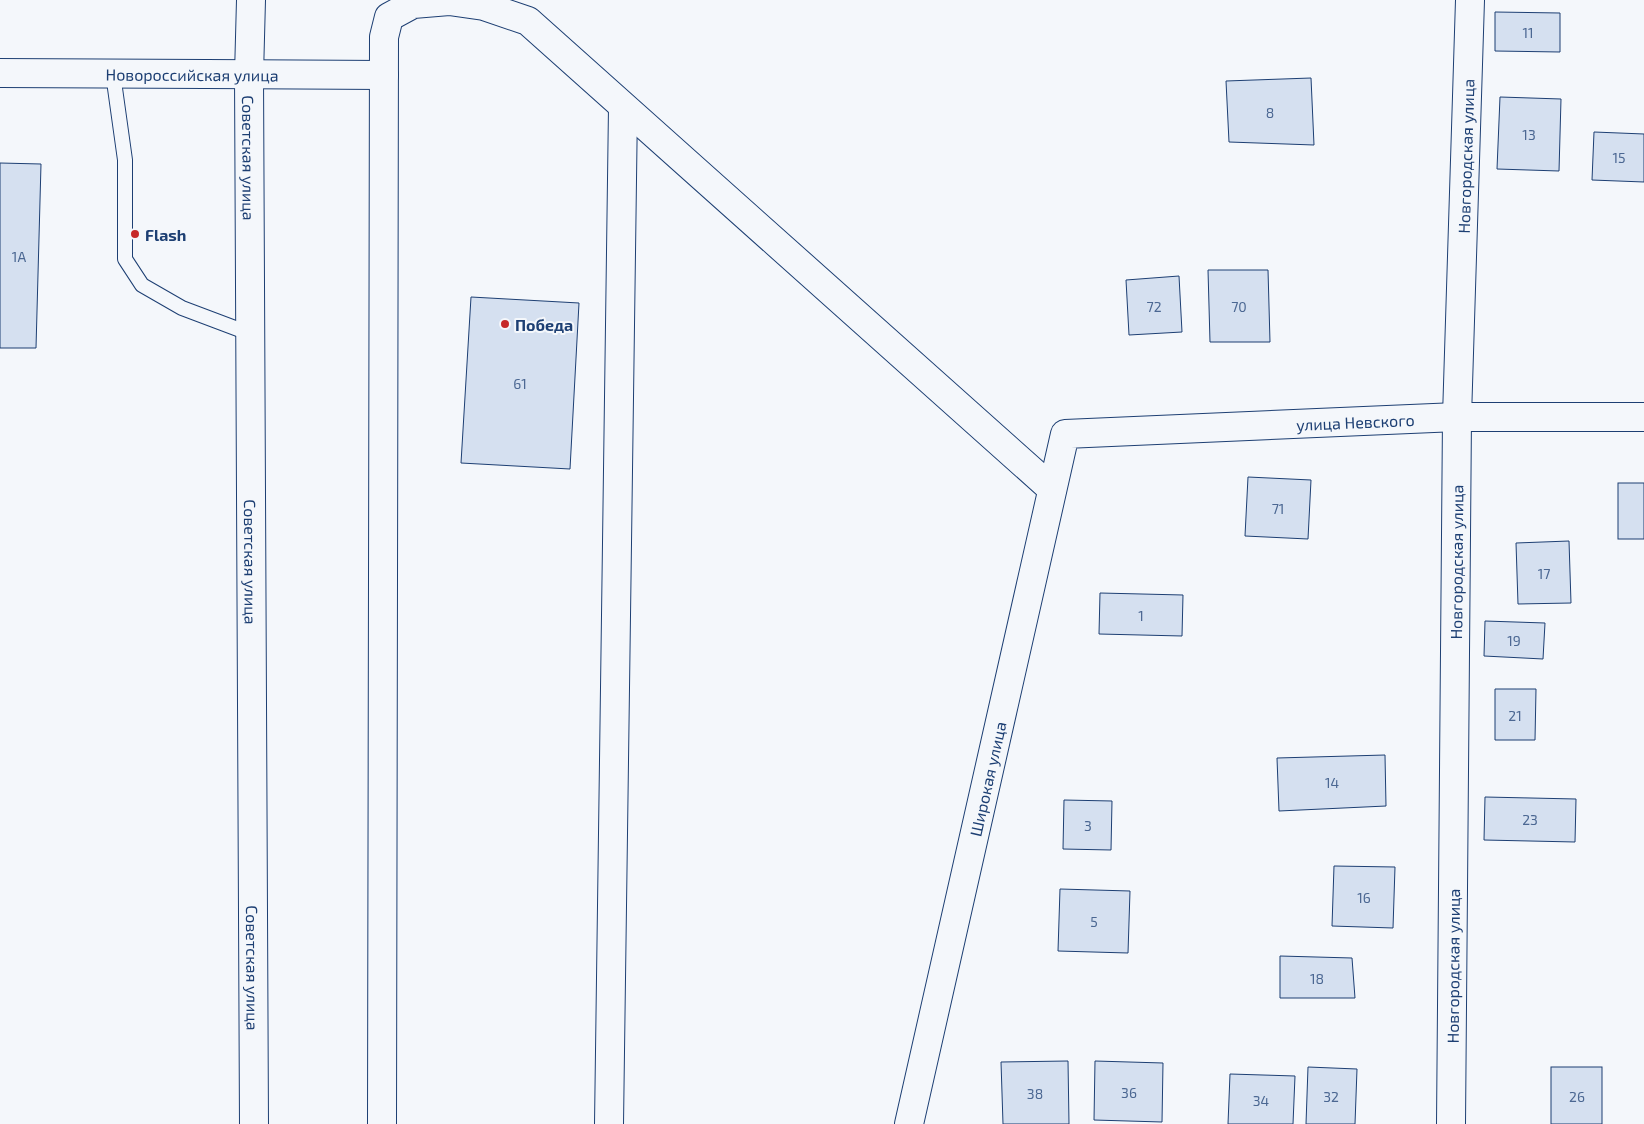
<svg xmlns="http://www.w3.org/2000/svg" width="1644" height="1124" viewBox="0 0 1644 1124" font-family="'Exo 2',sans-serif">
<rect width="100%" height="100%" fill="#f4f7fb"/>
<!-- building -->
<g fill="#d5e0f0" stroke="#1d3f73">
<polygon points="1495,12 1560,13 1560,52 1495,51"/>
<polygon points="1311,78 1314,145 1229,142 1226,81"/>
<polygon points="1500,97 1561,99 1559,171 1497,169"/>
<polygon points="1594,132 1644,134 1644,182 1592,180"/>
<polygon points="0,163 41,164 36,348 0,348"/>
<polygon points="1208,270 1268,270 1270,342 1210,342"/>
<polygon points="1179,276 1182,332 1129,335 1126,280"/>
<polygon points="471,297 579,303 570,469 461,463"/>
<polygon points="1248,477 1311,480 1308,539 1245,536"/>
<rect x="1618" y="483" width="26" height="56"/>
<polygon points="1569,541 1571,603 1518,604 1516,543"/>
<polygon points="1100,593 1183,595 1182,636 1099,634"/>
<polygon points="1485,621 1545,623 1543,659 1484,656"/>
<polygon points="1495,689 1536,689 1535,740 1495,740"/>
<polygon points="1385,755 1386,806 1279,811 1277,758"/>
<polygon points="1485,797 1576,799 1575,842 1484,840"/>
<polygon points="1064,800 1112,801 1111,850 1063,849"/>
<polygon points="1334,866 1395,867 1393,928 1332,926"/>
<polygon points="1060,889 1130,891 1128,953 1058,951"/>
<polygon points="1280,956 1352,958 1355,998 1280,998"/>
<polygon points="1068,1061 1069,1124 1003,1124 1001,1062"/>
<polygon points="1095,1061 1163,1063 1162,1122 1094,1120"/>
<polygon points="1308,1067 1357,1069 1355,1124 1306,1124"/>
<rect x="1551" y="1067" width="51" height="57"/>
<polygon points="1230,1074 1295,1076 1293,1124 1228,1124"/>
</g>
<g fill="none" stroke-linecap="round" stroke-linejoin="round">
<defs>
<polyline id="lane" points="113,74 125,160 125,259 142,285 182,308 251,334"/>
<g id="street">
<path id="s1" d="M0,73L384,75"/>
<polyline points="382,1124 384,37 389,17 413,4 449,1 484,6 528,21 1052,489"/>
<polyline points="609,1124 623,107"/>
<path id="s2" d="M909,1124L1065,434L1457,417H1644"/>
<path id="s3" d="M1451,1124L1457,417L1470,0"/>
</g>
<g id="secondary">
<path id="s4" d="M251,0L249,75L254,1124"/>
</g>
</defs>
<!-- lane casing -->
<use href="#lane" stroke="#1d3f73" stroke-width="16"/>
<!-- street casing -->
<use href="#street" stroke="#1d3f73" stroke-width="30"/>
<!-- secondary casing -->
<use href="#secondary" stroke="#1d3f73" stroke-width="30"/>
<!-- lane -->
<use href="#lane" stroke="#f4f7fb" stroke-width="14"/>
<!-- street -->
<use href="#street" stroke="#f4f7fb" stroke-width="28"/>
<!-- secondary -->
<use href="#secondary" stroke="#f4f7fb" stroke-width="28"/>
</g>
<!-- markers -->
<g fill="#c62828" stroke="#f4f7fb" stroke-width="2">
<circle cx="135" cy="234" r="5"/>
<circle cx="505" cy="324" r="5"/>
</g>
<g text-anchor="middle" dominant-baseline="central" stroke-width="4" stroke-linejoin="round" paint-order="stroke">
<!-- number labels -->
<g font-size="14" fill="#4b6792">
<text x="1528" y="32">11</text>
<text x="1270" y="112">8</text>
<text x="1529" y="134">13</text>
<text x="1619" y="157">15</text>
<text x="19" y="256">1А</text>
<text x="1154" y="306">72</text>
<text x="1239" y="306">70</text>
<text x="520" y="383">61</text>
<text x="1278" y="508">71</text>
<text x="1544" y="573">17</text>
<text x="1141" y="615">1</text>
<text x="1514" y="640">19</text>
<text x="1515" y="715">21</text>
<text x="1332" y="782">14</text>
<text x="1530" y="819">23</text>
<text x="1088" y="825">3</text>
<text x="1364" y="897">16</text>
<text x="1094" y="921">5</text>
<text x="1317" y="978">18</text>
<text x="1129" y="1092">36</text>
<text x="1035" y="1093">38</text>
<text x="1331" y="1096">32</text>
<text x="1577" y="1096">26</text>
<text x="1261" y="1100">34</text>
</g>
<!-- street labels -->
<g font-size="16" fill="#1d3f73" stroke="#f4f7fb">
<text stroke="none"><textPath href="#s1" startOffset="192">Новороссийская улица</textPath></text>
<text stroke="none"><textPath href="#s4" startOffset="158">Советская улица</textPath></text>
<text stroke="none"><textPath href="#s3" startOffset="968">Новгородская улица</textPath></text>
<text stroke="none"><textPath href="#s2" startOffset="998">улица Невского</textPath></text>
<text stroke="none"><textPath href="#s4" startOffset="562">Советская улица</textPath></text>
<text stroke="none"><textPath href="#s3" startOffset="562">Новгородская улица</textPath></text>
<text stroke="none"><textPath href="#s2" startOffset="354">Широкая улица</textPath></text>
<text stroke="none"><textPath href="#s4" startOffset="968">Советская улица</textPath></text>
<text stroke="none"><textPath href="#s3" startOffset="158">Новгородская улица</textPath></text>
</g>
<!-- poi labels -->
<g font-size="16" font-weight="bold" fill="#1d3f73" stroke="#f4f7fb" text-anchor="start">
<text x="145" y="234">Flash</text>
<text x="515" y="324">Победа</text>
</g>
</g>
</svg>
